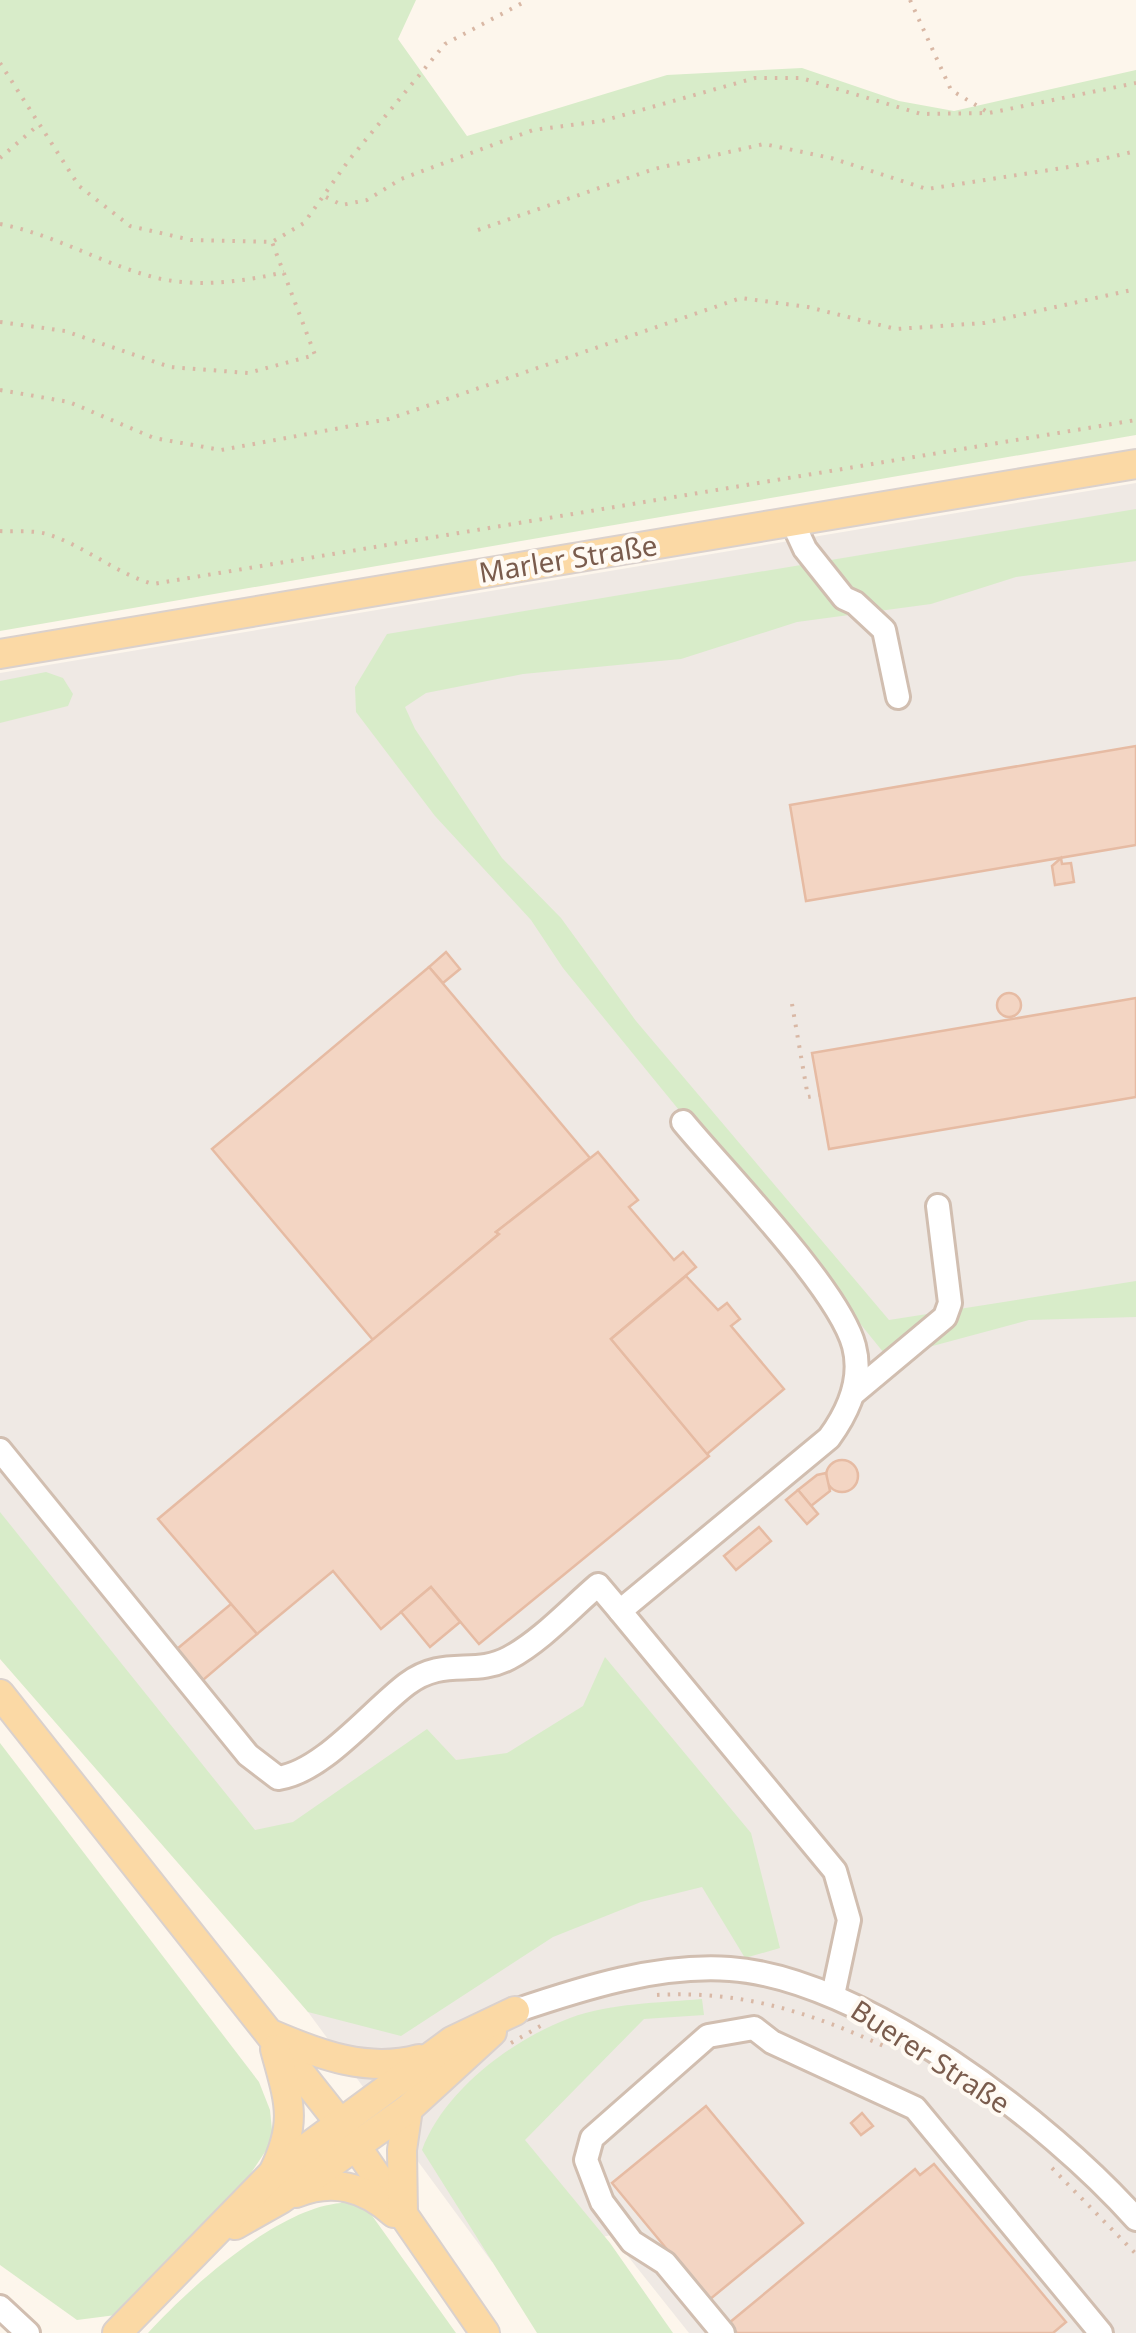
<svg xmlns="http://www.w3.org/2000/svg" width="1136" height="2333" viewBox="0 0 1136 2333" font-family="'Noto Sans',sans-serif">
<rect width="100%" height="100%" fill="#fdf6ec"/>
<!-- industrial -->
<polygon fill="#efe9e4" points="1136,483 1136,2333 689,2333 611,2235 492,2262 308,2012 0,1626 0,673"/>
<!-- green -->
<g fill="#d8ecc9">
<polygon points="0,0 416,0 398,39 467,136 667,75 802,68 899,101 954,111 1136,70 1136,435 0,631"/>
<polygon points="1136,509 1136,561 1016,577 931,604 797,622 681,659 523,674 426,693 405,707 415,729 502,858 561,918 636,1021 889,1320 1136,1281 1136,1317 1029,1320 888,1358 776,1220 701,1137 563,968 531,920 435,816 356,712 355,687 387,634"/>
<polygon points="46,672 63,678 73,694 68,706 0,723 0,681"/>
<polygon points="0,1512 255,1830 293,1822 427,1729 456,1760 507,1753 583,1706 605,1657 751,1833 780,1948 745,1958 702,1887 641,1902 553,1937 401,2036 308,2012 0,1659"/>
<polygon points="0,1743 259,2082 270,2110 273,2140 249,2176 116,2315 77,2320 0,2265"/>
<path d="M702,1999L704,2015L644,2019L525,2140L610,2243L673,2333H537L422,2150C444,2091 511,2040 570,2018C611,2003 658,2003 702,1999Z"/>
<path d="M346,2196L368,2210L456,2333H148C190,2287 278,2208 341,2203Z"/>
</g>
<!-- building -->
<g fill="#f3d5c3" stroke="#e6bba3" stroke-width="2.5">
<polygon points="1136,746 1136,845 806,901 790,805"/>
<polygon points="1061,858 1062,864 1071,863 1074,882 1055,885 1052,866"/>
<polygon points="446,952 460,969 443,983 429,967"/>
<polygon points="429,967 590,1158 496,1232 499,1234 373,1340 212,1149"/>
<circle cx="1009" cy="1005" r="12"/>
<polygon points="1136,998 1136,1097 829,1149 812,1053"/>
<polygon points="598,1152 638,1200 629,1207 674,1260 683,1252 696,1267 611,1339 709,1456 479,1644 431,1587 381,1629 333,1571 257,1634 158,1519 499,1234 496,1232"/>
<polygon points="686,1276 718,1310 727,1303 740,1319 731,1326 784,1389 707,1454 611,1339"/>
<circle cx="842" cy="1476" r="16"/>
<polygon points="826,1473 830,1491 811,1506 798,1490 817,1475"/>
<polygon points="798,1490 818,1514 807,1524 786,1500"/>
<polygon points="759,1527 771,1541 736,1570 724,1556"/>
<polygon points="431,1587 460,1622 430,1647 401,1612"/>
<polygon points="231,1604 257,1634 203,1680 177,1649"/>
<polygon points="706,2106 803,2223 709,2300 612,2183"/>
<polygon points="862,2113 873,2126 861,2135 851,2123"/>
<polygon points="934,2164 1066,2322 1053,2333 737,2333 729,2323 915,2169 920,2175"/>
</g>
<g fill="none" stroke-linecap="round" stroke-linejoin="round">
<defs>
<g id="minor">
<polyline points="792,521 805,549 844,598 855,603 884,630 898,697"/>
<path d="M683,1122C725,1173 839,1289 854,1346C863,1380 848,1412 829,1438L620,1611L835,1871L849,1920L833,1995"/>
<polyline points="854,1393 945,1317 950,1303 938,1206"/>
<path d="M0,1450L248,1755L278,1778C323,1772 371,1711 407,1684C444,1656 474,1677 509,1658C541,1641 571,1608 598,1585L620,1611"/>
<path d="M515,2011C583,1988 658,1964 730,1969C862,1978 1050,2122 1136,2219"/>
<polyline points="0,2307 28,2333"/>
<polyline points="723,2333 665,2263 632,2242 602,2202 586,2160 592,2138 708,2036 754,2028 772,2042 915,2108 1101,2333"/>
</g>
<g id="major">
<polyline points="0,654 1136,464"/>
<polyline points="0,1694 340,2123 485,2333"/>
<path d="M273,2035C320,2055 368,2073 419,2059"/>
<path d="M274,2171C298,2121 289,2101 275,2049"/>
<path d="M296,2193C333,2178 365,2187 394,2213"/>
<polyline points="403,2213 402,2150 408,2109"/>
<polyline points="235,2225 281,2199 408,2109 492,2032"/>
<polyline points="117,2333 274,2172 452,2041 515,2011"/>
</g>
</defs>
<!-- minor casing -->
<use href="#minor" stroke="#d1beb0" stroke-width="28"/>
<!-- major casing -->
<use href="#major" stroke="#dad1cd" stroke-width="32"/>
<!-- path -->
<g stroke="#d9b8a5" stroke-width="4" stroke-dasharray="2.5 8" stroke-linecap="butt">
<polyline points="910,0 951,90 989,113"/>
<polyline points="0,63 79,186 130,226 191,240 272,242 304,223 349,160 445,44 528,0"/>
<polyline points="0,158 37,126"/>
<polyline points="326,197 342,205 367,200 401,179 533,130 602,121 755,78 801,78 921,114 989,113 1136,83"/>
<path d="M0,224C56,235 100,263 153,277C194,288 244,282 284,272"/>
<polyline points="478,230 654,169 764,144 831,158 927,189 1069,167 1136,151"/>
<polyline points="0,322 65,331 170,367 248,373 315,355 272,242"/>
<polyline points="0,390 69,402 154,438 221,450 389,419 741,298 808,307 896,329 984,323 1136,289"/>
<path d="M0,531C15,532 33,530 47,534C85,546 115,573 153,584L1136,420"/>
<polyline points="792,1004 808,1097 819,1095"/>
<path d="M657,1995C742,1990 812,2013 888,2048"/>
<polyline points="511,2043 542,2025"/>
<polyline points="1052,2168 1136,2254"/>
</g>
<!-- minor -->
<use href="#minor" stroke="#fff" stroke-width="22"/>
<!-- major -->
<use href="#major" stroke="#fbd9a5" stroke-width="28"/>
</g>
<g text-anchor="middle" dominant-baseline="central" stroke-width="8" stroke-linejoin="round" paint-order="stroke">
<!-- street labels -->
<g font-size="28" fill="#7a5c4d" stroke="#fffaf3">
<text transform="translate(568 558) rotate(-9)">Marler Straße</text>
<text transform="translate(931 2056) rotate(33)">Buerer Straße</text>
</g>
</g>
</svg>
